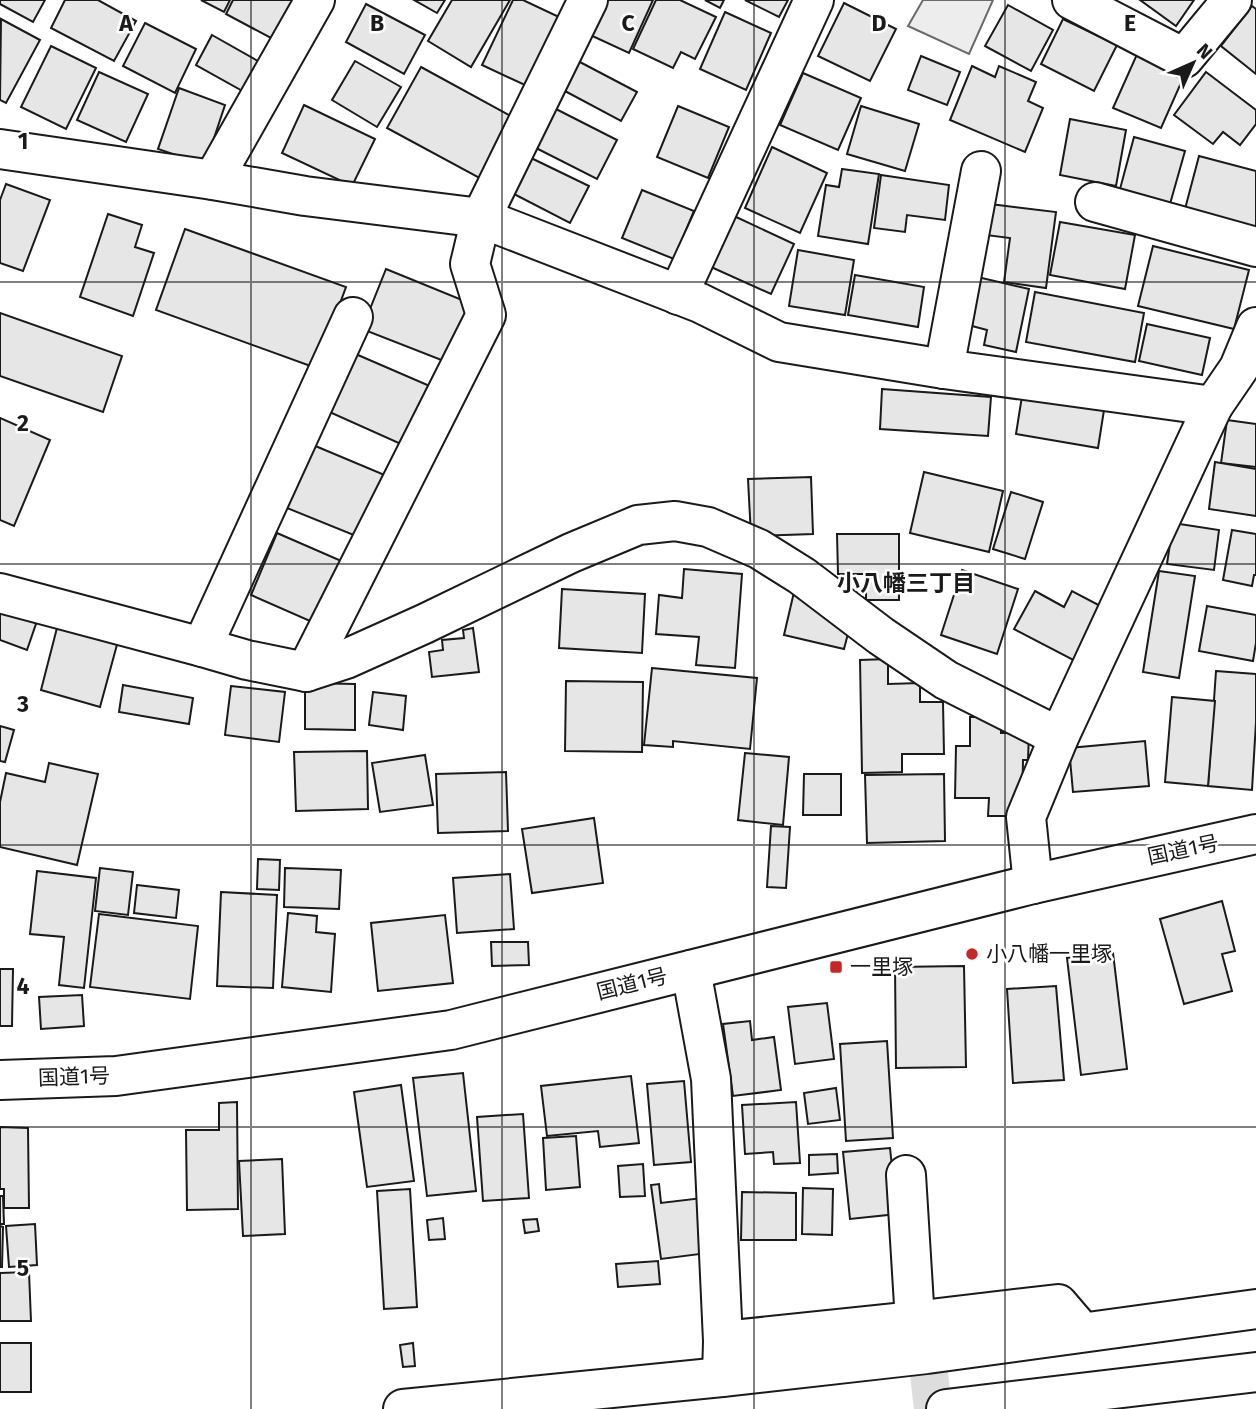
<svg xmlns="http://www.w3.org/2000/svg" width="1256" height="1409" viewBox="0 0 1256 1409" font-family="'Fira Sans','Noto Sans JP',sans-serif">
<rect width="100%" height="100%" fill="#fff"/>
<!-- built -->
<polygon fill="#ededed" stroke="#6a6a6a" stroke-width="2" points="923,0 993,0 969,54 908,26"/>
<!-- building -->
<g fill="#e6e6e6" stroke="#1a1a1a" stroke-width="2">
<polygon points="0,0 45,0 33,22 0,4"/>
<polygon points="65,0 98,0 136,21 114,61 51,28"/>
<polygon points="201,0 230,0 224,12"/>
<polygon points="233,0 294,0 286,46 226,14"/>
<polygon points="414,0 445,0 437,13"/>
<polygon points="452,0 510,0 471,67 428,41"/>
<polygon points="513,0 523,0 559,17 527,86 482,65"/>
<polygon points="604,0 653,0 629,53 588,34"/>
<polygon points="656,0 680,0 716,17 695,59 681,52 673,68 633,49"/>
<polygon points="705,0 724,0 720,8"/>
<polygon points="745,0 788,0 779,17"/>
<polygon points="1140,0 1194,0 1176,26"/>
<polygon points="844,3 896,29 870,81 818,56"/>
<polygon points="366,4 425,35 404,74 346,42"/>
<polygon points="1008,5 1053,30 1031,71 985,46"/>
<polygon points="1252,6 1256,9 1256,74 1221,46"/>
<polygon points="725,12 771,33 746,90 700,69"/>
<polygon points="1,19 40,40 6,103 0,100"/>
<polygon points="1063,19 1117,45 1094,91 1041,64"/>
<polygon points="145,23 196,49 175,93 123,66"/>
<polygon points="212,35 272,69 255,98 196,65"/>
<polygon points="51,46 96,68 66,129 21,107"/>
<polygon points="1138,52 1185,74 1161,128 1113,108"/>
<polygon points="921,56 960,72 947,105 908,90"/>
<polygon points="355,61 401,87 377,127 332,100"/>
<polygon points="578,61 637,92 621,121 563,90"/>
<polygon points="972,66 995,77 999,66 1036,82 1028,101 1043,108 1025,152 950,120"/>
<polygon points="421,67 518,120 485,181 387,128"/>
<polygon points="99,72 148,94 126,142 77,120"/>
<polygon points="1206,72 1256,110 1256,124 1240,145 1223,132 1213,144 1174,115"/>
<polygon points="803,73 861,98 838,150 780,125"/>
<polygon points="179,88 225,105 205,165 158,149"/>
<polygon points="304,105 375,139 352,186 282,153"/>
<polygon points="678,106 729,127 708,178 657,157"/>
<polygon points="861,106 919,124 905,171 847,154"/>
<polygon points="554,108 617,140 597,179 534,147"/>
<polygon points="1070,119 1126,130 1116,186 1060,175"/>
<polygon points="1134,137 1185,151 1170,204 1120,189"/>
<polygon points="772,147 827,173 800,233 745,208"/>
<polygon points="1199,156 1256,171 1256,229 1185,209"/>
<polygon points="529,157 589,186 570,223 512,193"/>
<polygon points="842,169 879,174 868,244 818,236 826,185 839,187"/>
<polygon points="881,175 949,185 945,220 907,215 905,232 874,228"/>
<polygon points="6,184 50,200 23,271 0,263 0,200"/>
<polygon points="642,190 694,211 674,259 622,238"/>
<polygon points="990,204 1056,212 1046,288 1004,282 1010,238 986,235"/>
<polygon points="108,214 142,225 135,247 154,253 133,316 80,297"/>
<polygon points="734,216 794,244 771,294 711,267"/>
<polygon points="1060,222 1135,235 1125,289 1050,275"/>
<polygon points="185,229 346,287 316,368 156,310"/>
<polygon points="1153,246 1249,270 1234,329 1138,306"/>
<polygon points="798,250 854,260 845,315 789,306"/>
<polygon points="386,269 472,304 449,363 362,329"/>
<polygon points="855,275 924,287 918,327 848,315"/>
<polygon points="969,275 1029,289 1016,352 984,345 987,330 972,326 976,303 964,300"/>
<polygon points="1035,292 1144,313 1135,362 1026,342"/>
<polygon points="0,313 122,356 103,412 0,376"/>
<polygon points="1147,324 1210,338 1202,375 1139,361"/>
<polygon points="351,352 439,390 412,449 325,410"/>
<polygon points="882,389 991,397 988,436 880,429"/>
<polygon points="1022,396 1104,410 1098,448 1016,434"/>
<polygon points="0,418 50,440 14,526 0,520"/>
<polygon points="1227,420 1256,424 1256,467 1221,463"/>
<polygon points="313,445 387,476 361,538 287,508"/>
<polygon points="1215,462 1256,469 1256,516 1209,509"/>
<polygon points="924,472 1003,491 989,552 910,533"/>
<polygon points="811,477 813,534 751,536 748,479"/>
<polygon points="1011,492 1043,502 1025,559 993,549"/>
<polygon points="1173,523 1219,530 1214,570 1167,564"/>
<polygon points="1232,530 1256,534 1256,575 1254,575 1252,586 1223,580"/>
<polygon points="277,533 346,563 319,625 251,595"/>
<polygon points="837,534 899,534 899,600 866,600 866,574 838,574"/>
<polygon points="684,569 742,574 735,668 696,665 699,637 656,634 659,595 682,598"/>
<polygon points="962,570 1018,589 997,654 941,635"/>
<polygon points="1159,571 1195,576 1179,678 1143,672"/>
<polygon points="562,589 645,594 642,653 559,648"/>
<polygon points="1035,591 1064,607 1072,591 1108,610 1079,663 1014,629"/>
<polygon points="794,592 851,622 844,649 784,635"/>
<polygon points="0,605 38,618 27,650 0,640"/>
<polygon points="1207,606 1256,615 1256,643 1253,661 1199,651"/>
<polygon points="58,624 118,641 100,707 41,690"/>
<polygon points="473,628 479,672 432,677 429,652 443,650 442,640 464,638 463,630"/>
<polygon points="888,659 888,684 920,683 920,702 943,702 944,754 902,754 902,772 862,773 860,660"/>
<polygon points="652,668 757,678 750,749 673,741 673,747 644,745"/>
<polygon points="1216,671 1256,674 1256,722 1252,790 1208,786"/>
<polygon points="566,681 643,682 642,752 565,751"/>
<polygon points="305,683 355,684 355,730 305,729"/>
<polygon points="123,685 193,698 189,724 119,712"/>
<polygon points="231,686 285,692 279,742 225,735"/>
<polygon points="373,692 406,696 403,730 369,725"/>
<polygon points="1172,697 1215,701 1208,786 1165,782"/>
<polygon points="970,717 1001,717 1001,733 1029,733 1028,760 1023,760 1022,816 988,816 989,798 955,798 956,746 970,746"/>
<polygon points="0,726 14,730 5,762 0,761"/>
<polygon points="1145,741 1149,786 1073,792 1069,748"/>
<polygon points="367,751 368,809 296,811 294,752"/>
<polygon points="745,753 789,757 783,825 738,820"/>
<polygon points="425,755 433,805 380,812 372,763"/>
<polygon points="49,763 98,774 77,865 0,847 0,802 6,773 45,782"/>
<polygon points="506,772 508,831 438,833 436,774"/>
<polygon points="804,774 841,774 841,815 803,815"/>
<polygon points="944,774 945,841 867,843 865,775"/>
<polygon points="594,818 603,883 532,893 522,829"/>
<polygon points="771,826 790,827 786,888 767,887"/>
<polygon points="258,859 280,860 279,890 257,889"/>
<polygon points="100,868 133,872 128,915 95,911"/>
<polygon points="285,868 341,870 339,909 284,907"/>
<polygon points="37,871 96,878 84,988 59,985 64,937 30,934"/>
<polygon points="510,874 514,929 457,933 453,878"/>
<polygon points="137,885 179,890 176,918 134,913"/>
<polygon points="221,892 277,895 273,988 217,986"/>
<polygon points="1222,901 1235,951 1222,954 1232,991 1184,1004 1160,919"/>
<polygon points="288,913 317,916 316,932 335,934 331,992 282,987"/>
<polygon points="99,914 198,926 190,999 90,987"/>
<polygon points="445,915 453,983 378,991 371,923"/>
<polygon points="491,942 528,942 529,965 492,966"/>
<polygon points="1113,953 1127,1069 1081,1075 1067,958"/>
<polygon points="964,966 966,1067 896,1068 895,967"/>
<polygon points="0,969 13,969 12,1026 0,1026"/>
<polygon points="1056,986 1064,1080 1013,1083 1007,989"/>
<polygon points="82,995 84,1026 41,1029 39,997"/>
<polygon points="827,1003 834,1059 795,1064 788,1007"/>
<polygon points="750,1021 752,1040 774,1037 781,1090 733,1096 723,1024"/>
<polygon points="887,1041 893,1138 846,1141 840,1044"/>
<polygon points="463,1073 476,1191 427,1196 413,1078"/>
<polygon points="631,1076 639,1143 600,1147 598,1131 547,1136 541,1086"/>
<polygon points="684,1081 691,1162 654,1165 647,1084"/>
<polygon points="401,1085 414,1181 367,1187 354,1092"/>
<polygon points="836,1088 840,1120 808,1124 804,1093"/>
<polygon points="237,1102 238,1209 187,1210 186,1130 219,1130 219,1103"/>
<polygon points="796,1102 800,1163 774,1164 773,1152 745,1154 742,1105"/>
<polygon points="523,1114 529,1198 483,1201 477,1117"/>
<polygon points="0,1127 28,1128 29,1208 4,1208 4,1189 0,1189"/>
<polygon points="576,1136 580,1187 546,1190 543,1138"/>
<polygon points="890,1148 897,1214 850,1219 843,1152"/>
<polygon points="837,1154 838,1173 809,1175 809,1155"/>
<polygon points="282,1159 285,1234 243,1236 239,1161"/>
<polygon points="643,1164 645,1196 620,1197 618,1166"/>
<polygon points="659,1184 661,1203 702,1198 708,1253 661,1259 651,1185"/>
<polygon points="803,1188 833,1189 832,1235 802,1234"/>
<polygon points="410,1189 417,1307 384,1309 377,1191"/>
<polygon points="742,1192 796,1193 796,1240 741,1240"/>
<polygon points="0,1196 3,1196 4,1224 0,1224"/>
<polygon points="443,1218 445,1239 429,1240 427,1220"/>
<polygon points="537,1219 539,1231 525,1233 523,1220"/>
<polygon points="35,1224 37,1265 9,1267 6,1226"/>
<polygon points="0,1226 3,1227 2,1267 0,1267"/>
<polygon points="658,1261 660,1284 618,1287 616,1264"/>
<polygon points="29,1272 31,1321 0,1321 0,1273"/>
<rect x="0" y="1343" width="31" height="49"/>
<polygon points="413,1343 415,1366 403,1367 400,1345"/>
</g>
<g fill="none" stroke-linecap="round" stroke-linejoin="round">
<!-- minor-tunnel -->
<polyline stroke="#ddd" stroke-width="38" stroke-dasharray="38 19" stroke-linecap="butt" points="929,1374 933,1409"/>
<defs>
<g id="minor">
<polyline points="1072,0 1184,58 1232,0"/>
<polyline points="0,149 213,180 305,196 481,218 700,303 779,342 944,369 1213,406 1059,737 1026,817 1033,884"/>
<polyline points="213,180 315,0"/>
<polyline points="1095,202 1256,247"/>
<polyline points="678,295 814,0"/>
<polyline points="944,369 981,171"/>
<polyline points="1213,406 1239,368 1256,327"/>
<polyline points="0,593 202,647 247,660 306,672 346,659 424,624 571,553 638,525 675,521 708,527 759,549 802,576 881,636 946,680 1059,737"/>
<polyline points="202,647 353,317"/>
<polyline points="306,672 486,315 470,264 481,218 588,0"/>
<polyline points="691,970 711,1079 723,1341"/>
<polyline points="906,1175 915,1321"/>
<polyline points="722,1377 723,1341 915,1321 1058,1304 1082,1332"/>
<polyline points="403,1409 722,1377 927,1354 1256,1309"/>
</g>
<g id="highway">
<polyline points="0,1080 116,1076 451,1030 1033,884 1256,834"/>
<polyline points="946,1409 1256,1372"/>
</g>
</defs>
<!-- minor casing -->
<use href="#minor" stroke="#1a1a1a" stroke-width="42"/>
<!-- highway casing -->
<use href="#highway" stroke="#1a1a1a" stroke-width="42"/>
<!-- minor -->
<use href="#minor" stroke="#fff" stroke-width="38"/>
<!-- highway -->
<use href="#highway" stroke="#fff" stroke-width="38"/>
</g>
<!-- grid -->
<path fill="none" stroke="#1a1a1a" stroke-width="2" stroke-opacity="0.55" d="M251,0V1409M502,0V1409M754,0V1409M1005,0V1409M0,282H1256M0,564H1256M0,845H1256M0,1127H1256"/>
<!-- markers -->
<g fill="#c62828" stroke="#fff" stroke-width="2.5">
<circle cx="972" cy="954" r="7"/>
<rect x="829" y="960" width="14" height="14" rx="3.5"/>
</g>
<g text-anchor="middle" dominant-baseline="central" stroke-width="5" stroke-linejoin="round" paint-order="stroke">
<!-- street labels -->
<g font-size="21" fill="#1a1a1a" stroke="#fff">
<text transform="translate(1183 850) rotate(-12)">国道1号</text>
<text transform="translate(632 984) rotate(-14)">国道1号</text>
<text transform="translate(74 1077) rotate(-2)">国道1号</text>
</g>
<!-- poi labels -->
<g font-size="21" fill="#1a1a1a" stroke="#fff" text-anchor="start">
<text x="986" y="954">小八幡一里塚</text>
<text x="850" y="967">一里塚</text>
</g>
<!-- neighbourhood labels -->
<g font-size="23" font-weight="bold" fill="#1a1a1a" stroke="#fff">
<text x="906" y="583">小八幡三丁目</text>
</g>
</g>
<g font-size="23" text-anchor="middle" font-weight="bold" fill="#1a1a1a" stroke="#fff" stroke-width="5" stroke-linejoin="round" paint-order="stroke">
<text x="126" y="31">A</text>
<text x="377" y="31">B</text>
<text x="628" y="31">C</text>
<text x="879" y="31">D</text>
<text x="1130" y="31">E</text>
<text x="23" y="149">1</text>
<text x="23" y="431">2</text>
<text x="23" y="712">3</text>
<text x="23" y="994">4</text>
<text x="23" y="1276">5</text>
</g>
<!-- north arrow -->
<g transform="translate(1193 63) rotate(45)" stroke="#ffffff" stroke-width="5" paint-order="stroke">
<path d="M0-5L12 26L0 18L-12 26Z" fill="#1a1a1a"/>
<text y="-10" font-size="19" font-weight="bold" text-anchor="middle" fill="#1a1a1a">N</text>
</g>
</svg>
